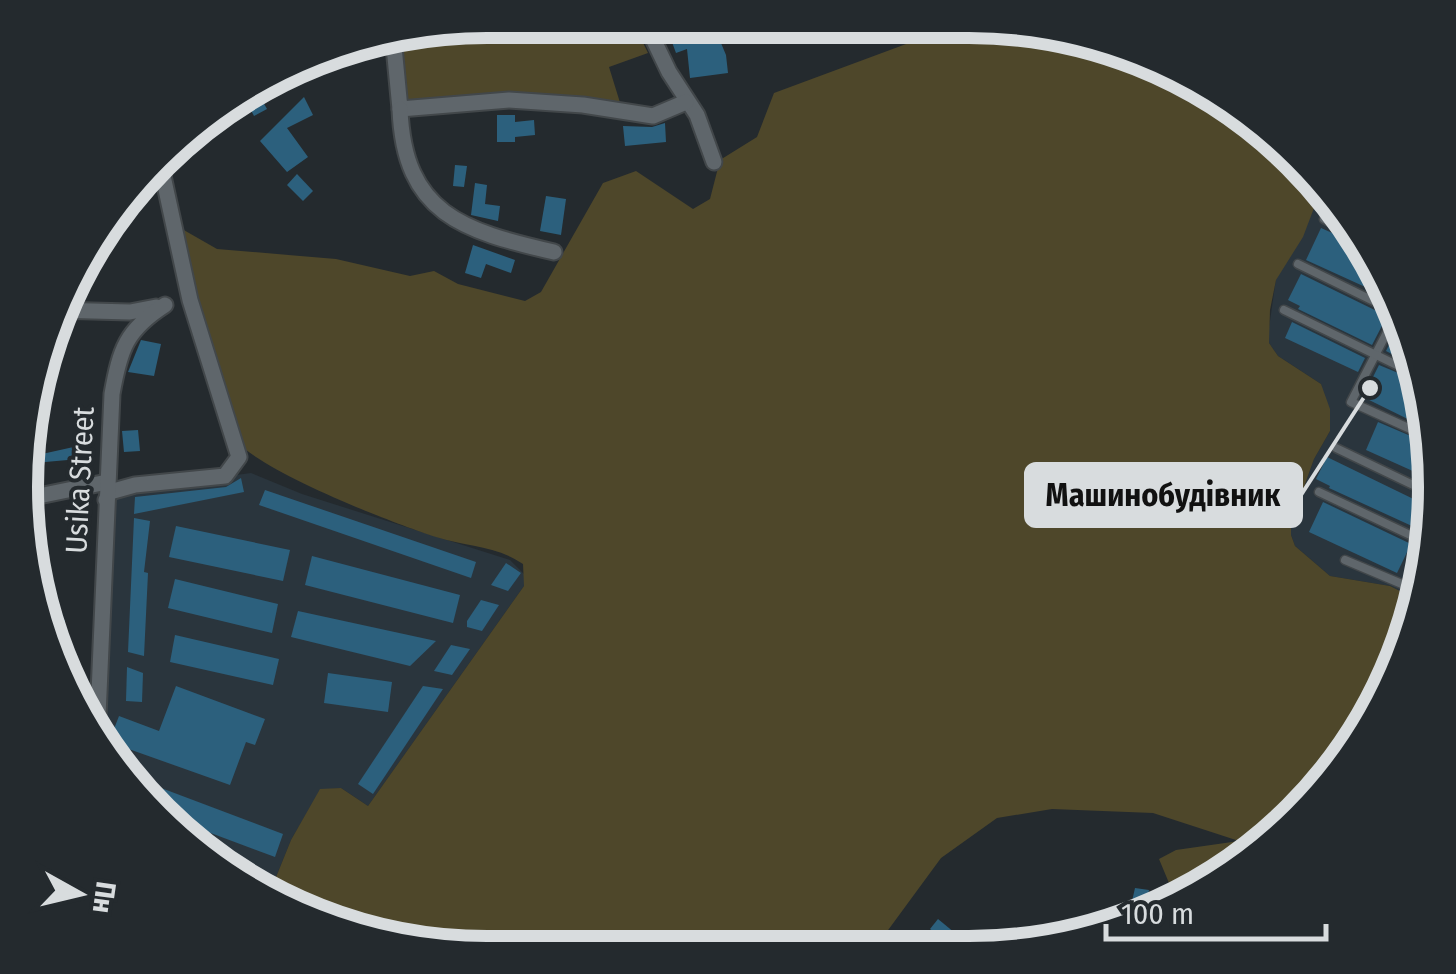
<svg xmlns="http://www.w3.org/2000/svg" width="1456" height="974" font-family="'Fira Sans Condensed',sans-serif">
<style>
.built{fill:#2a353d}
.green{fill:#4e472a}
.building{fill:#2c607d}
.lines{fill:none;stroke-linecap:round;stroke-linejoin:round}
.service-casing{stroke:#42474a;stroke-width:11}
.minor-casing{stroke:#42474a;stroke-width:19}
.service{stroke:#5f666b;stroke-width:8}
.minor{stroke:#5f666b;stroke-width:15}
.labels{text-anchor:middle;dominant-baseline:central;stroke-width:8;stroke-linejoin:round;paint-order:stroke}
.street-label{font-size:30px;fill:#d8dcde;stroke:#242a2e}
.rim{fill:none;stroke:#d8dcde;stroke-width:12}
.leader{fill:none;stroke:#d8dcde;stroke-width:4}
.callout-dot{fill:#d8dcde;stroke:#242a2e;stroke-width:4}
.callout{fill:#d8dcde;stroke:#d8dcde;stroke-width:4}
.callout-label{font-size:32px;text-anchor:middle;font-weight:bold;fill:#111}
</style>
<rect width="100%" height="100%" fill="#242a2e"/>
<!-- built -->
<g class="built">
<path d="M1313,178L1400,308L1436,486L1414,598L1390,586L1330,576L1295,546L1291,535V523L1314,459L1330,431L1321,384L1278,356L1269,343V328L1276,279Z"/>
<path d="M251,473L302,494L510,560L525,575L524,586L368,806L341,788L320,790L291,840L268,897L157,818L97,739L110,492Z"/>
</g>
<!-- green -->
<g class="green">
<path d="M487,20L633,22L648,53L609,67L622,109L404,102L397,35Z"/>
<path d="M952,27L1060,29L1176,68L1299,156L1313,178L1308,189L1314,208L1303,237L1276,280L1270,310L1269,343L1278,356L1321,384L1330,409V431L1314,459L1291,523V535L1295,546L1330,576L1390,586L1414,598L1401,665L1300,817L1183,895L1169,883L1159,859L1176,850L1239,841L1153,813L1052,809L997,818L941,858L872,952L396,945L280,906L268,897L291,840L320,789L341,788L368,806L524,586L523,564C495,545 467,547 436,537C392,523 265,473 236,441L175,225L217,249L336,259L410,276L434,271L458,284L525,301L541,292L603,183L636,171L693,209L710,199L720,160L757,137L774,93Z"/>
</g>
<!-- building -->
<g class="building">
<path d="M665,23L713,24L726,55L728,73L690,78L687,49L676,53Z"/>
<path d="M258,93L267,109L254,116L245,99Z"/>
<path d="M304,97L313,115L287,128L308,157L287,172L260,141Z"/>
<path d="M497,115H515V122L534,120L535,135L515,137V142H497Z"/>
<path d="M665,123L666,142L625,146L623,126L652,127Z"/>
<path d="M455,165L467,166L464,187L453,186Z"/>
<path d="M297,174L313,191L303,201L287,185Z"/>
<path d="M475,183L487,185L485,204L500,206L498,221L471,215Z"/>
<path d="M546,196L566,199L561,235L540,231Z"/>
<path d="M1321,228L1346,239L1353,238L1396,301L1306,260Z"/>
<path d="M473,245L515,260L511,273L486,264L481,278L465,273Z"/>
<path d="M1301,274L1387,316L1372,345L1298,309L1300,306L1288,300Z"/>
<path d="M1402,319L1411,364L1386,351Z"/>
<path d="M1292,322L1365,358L1358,372L1285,338Z"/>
<path d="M141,340L161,344L154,376L128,372Z"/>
<path d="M1379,365L1415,380L1424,427L1363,397Z"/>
<path d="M1378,422L1427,443L1435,481L1366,450Z"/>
<path d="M138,430L140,451L124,452L122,431Z"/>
<path d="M78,446L79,459L34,463L33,456Z"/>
<path d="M1327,457L1432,508L1425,532L1329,488L1330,486L1316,479Z"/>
<path d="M241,478L244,492L134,514L135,497L226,487Z"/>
<path d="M265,490L476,562L471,578L259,505Z"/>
<path d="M1323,502L1411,544L1397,573L1309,532Z"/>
<path d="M134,518L150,521L144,572L148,573L144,656L128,652Z"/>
<path d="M176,526L290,550L283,581L169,557Z"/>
<path d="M312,556L460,595L453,623L305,585Z"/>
<path d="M506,563L521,573L508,591L491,585Z"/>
<path d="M175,579L278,604L272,633L168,608Z"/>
<path d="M481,600L499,605L482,631L467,627V621Z"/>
<path d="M298,611L436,641L410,666L291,637Z"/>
<path d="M54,620H65L63,642L53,641Z"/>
<path d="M175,635L279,659L273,685L170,662Z"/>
<path d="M451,645L470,649L452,675L434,671Z"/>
<path d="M127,667L143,673L142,702L126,701Z"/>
<path d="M328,673L392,682L388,712L324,703Z"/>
<path d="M176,686L265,719L255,745L246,742L230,785L109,742L119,716L159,731Z"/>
<path d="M423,686L443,689L373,794L358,784Z"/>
<path d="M124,774L283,834L275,857L152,811Z"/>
<path d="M1135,888L1149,890L1145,913L1140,912L1137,920L1128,919Z"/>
<path d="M938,919L955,933L947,943L930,929Z"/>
</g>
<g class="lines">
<defs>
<g id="service">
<path d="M1324,219L1349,232"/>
<path d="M1298,264L1398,313"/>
<path d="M1400,307L1351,402L1426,436"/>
<path d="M1284,310L1413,373"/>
<path d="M1336,448L1434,495"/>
<path d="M1319,492L1425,542"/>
<path d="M1345,560L1409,587"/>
<path d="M1416,588L1409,587L1420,565"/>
</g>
<g id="minor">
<path d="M645,22L669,72L697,115L714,162"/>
<path d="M393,36L400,109L509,100L583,105L653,116L686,102"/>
<path d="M284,71L285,74"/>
<path d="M400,109C404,214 463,231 554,252"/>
<path d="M55,310L130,312L156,307"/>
<path d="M24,499L107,482"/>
<path d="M106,500L110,492L135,485L225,476L239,457L190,300L160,162"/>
<path d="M97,739L112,394C120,349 126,330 165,305"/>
<path d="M1088,930L1109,923L1118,924"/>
</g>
</defs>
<!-- service casing -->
<use href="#service" class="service-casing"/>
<!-- minor casing -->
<use href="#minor" class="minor-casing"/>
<!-- service -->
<use href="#service" class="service"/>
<!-- minor -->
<use href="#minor" class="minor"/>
</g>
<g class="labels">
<!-- street labels -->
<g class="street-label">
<text transform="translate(80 480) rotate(-87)">Usika Street</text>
</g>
</g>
<!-- crop -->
<path d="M0 0H1456V974H0ZM487 38H969A449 449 0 0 1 1418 487V487A449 449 0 0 1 969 936H487A449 449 0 0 1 38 487V487A449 449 0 0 1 487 38Z" fill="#242a2e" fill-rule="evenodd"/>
<path class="rim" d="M487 38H969A449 449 0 0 1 1418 487V487A449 449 0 0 1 969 936H487A449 449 0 0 1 38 487V487A449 449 0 0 1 487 38Z"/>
<!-- callouts -->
<path class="leader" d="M1370 388L1301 495"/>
<circle class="callout-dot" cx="1370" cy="388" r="10"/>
<rect class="callout" x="1026" y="464" width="275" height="62" rx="10"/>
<g class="callout-label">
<text x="1163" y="506">Машинобудівник</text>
</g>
<!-- north arrow -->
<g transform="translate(80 894) rotate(98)" stroke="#242a2e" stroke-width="8" paint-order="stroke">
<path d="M0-8L18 38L0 25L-18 38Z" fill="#d8dcde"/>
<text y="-15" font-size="28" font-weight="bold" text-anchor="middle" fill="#d8dcde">Пн</text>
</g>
<!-- scale -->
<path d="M1106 924v15h220v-15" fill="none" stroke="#d8dcde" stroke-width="5"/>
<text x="1121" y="924" font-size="30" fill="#d8dcde" stroke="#242a2e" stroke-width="8" paint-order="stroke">100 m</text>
</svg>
